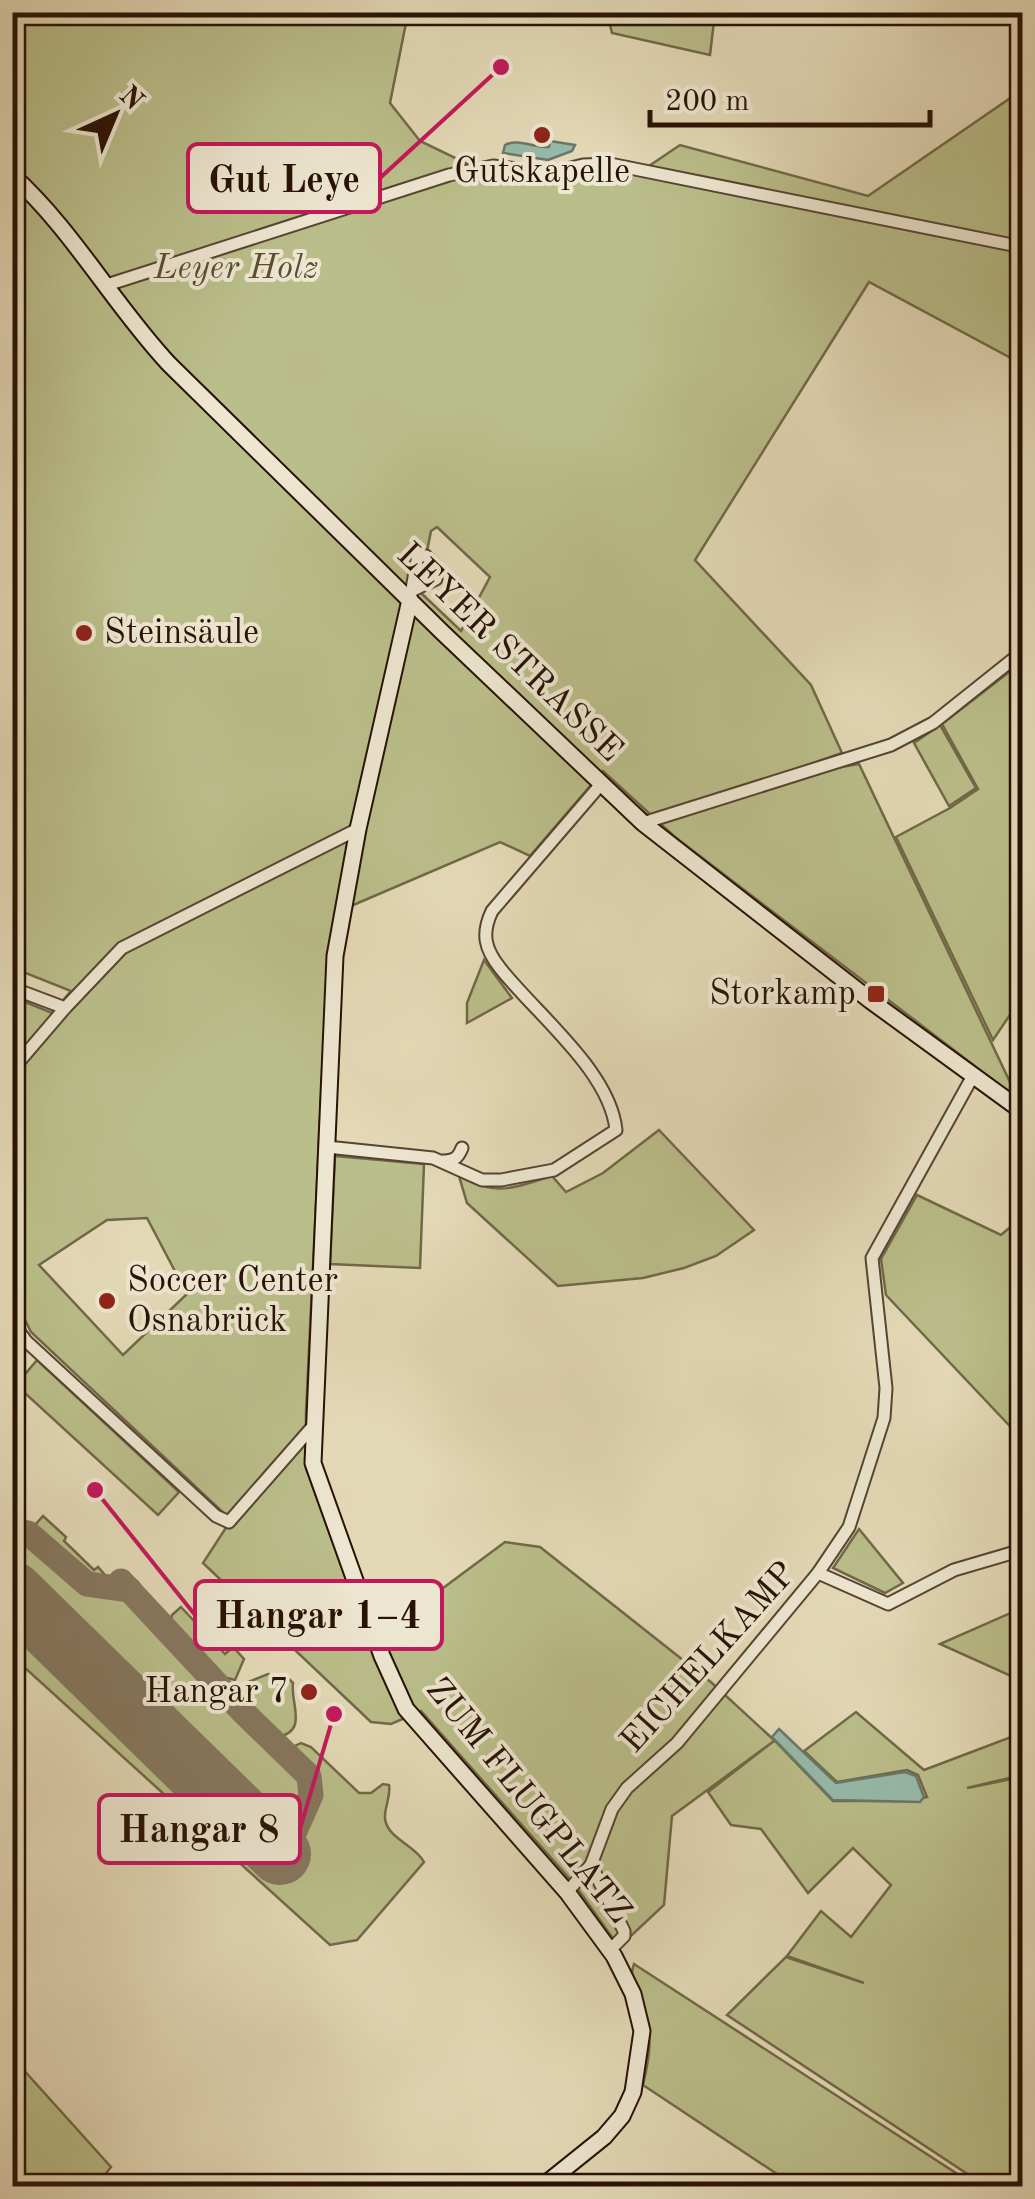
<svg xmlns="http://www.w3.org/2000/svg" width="1035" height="2199" font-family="'Old Standard TT',serif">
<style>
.green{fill:#babe8a;stroke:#716848;stroke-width:2.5;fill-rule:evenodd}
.water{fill:#96baaa;stroke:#6a7768;stroke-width:2.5}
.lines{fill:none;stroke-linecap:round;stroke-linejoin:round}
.taxiway{stroke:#86765e;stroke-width:25}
.runway{stroke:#86765e;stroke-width:62}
.street-casing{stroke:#574432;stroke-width:15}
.secondary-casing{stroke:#281205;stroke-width:19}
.street{stroke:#ede6d0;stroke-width:11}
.secondary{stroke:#ede6d0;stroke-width:15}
.poi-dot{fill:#8f2418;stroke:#ede6d0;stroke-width:4}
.labels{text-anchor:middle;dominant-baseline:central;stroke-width:8;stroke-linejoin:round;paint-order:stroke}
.poi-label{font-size:35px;fill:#281205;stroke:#ede6d0;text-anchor:start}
.park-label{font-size:35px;font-style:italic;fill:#5b4e34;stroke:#ede6d0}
.street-label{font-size:35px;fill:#281205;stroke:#ede6d0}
.leader{fill:none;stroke:#c2185b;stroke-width:4}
.callout-dot{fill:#c2185b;stroke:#ede6d0;stroke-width:4}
.callout{fill:#ede6d0;stroke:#c2185b;stroke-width:4}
.callout-label{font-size:38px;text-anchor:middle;font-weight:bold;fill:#281205}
</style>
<rect width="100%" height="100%" fill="#e4d9b7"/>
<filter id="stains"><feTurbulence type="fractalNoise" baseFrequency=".002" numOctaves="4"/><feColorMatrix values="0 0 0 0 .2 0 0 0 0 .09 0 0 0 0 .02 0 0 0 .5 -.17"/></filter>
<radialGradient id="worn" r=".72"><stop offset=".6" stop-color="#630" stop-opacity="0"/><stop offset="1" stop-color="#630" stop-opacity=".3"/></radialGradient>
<!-- green -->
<g class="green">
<path d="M13,13H408L390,103L420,141L482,171L643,170L680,145L868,196L1022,90V364L869,282L695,560L811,685L842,753L761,781L859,764L1018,1099L675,837L603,771L530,856L500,842L337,912L327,973L306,1412V1468L369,1643L505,1542L540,1547L712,1683L775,1741L833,1801H908L927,1797L918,1775L907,1770L837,1782L804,1751L856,1712L924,1770L1014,1736L1022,1725V1775L967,1788L1022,1777V2186H976L978,2181L727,2015L786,1957L864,1983L787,1956L821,1911L851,1937L891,1885L853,1848L808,1893L761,1829L731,1825L708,1792L774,1741L672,1816L664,1905L619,1947L575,1885L421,1711L391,1724L371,1722L203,1563L231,1520L31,1332L13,1296V997L52,1013L71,991L13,968ZM437,527L490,577L461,631L419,591L431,531ZM147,1218L187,1294L123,1355L39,1265L107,1220Z"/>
<path d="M607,13H715L710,55L612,33Z"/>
<path d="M1022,662V997L993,1040L896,837L950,808L978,789L942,724Z"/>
<path d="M940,725L976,788L949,806L914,743Z"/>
<path d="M484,960L512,998L467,1023V1003Z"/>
<path d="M659,1130L754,1230L716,1256L684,1268L643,1278L558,1286L467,1203L459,1176C497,1197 512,1188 552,1176L566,1192L603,1173Z"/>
<path d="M335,1156L424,1164L420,1268L330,1264Z"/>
<path d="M917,1195L1001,1235L1022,1217V1439L886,1295L881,1259Z"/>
<path d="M37,1360L179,1492L158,1515L16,1385Z"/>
<path d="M43,1516L66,1537L64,1541L94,1570L98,1567L111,1582C87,1587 42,1549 34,1526Z"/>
<path d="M859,1529L903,1583L885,1593L833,1568Z"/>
<path d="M21,1540L34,1545L85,1588L127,1595L215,1689L214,1694L241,1724L244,1722C258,1734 306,1771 306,1788C306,1802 293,1821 288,1834L281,1835L13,1573V1548Z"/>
<path d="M181,1607L225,1654L233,1647L244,1659L235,1680L216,1675L170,1624L172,1615Z"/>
<path d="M1022,1608V1681L940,1644Z"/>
<path d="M13,1611L284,1877L307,1856L299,1839L300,1833C316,1794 326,1784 293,1752L295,1746L301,1743L311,1747L359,1793H371L383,1784L389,1785C391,1798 384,1807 385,1819C388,1839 415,1845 424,1862L357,1940L330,1945L13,1657Z"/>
<path d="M268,1674L279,1679L287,1677L293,1683C290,1703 309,1732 277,1737L242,1703L241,1685Z"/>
<path d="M634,1964L962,2177L957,2186H795L643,2085C647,2067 652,2046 648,2028C644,2007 626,1984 634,1964Z"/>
<path d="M12,2057L111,2167L96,2186H13Z"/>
</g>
<!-- water -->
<g class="water">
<path d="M550,141L575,145L572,151L548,160L503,153L505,145C518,138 534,148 549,147Z"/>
<path d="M779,1729L836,1783L905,1772L916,1776L924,1797L920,1802L833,1800L772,1737Z"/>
</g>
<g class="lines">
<!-- taxiway -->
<g class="taxiway">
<path d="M19,1532L28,1533L87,1584L130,1590"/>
<path d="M121,1581L243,1712L309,1776L311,1795L292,1838L280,1854"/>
</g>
<!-- runway -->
<path class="runway" d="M12,1592L280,1854"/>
<defs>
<g id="street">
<path d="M110,284L449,175L493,166L551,173L583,165L610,164L1022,247"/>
<path d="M410,600L418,555L426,556L436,566V579L411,591"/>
<path d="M643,823L891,745L933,723L1022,652"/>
<path d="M12,988L65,1008"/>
<path d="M12,1070L65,1008L122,948L358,829"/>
<path d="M327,1147L433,1158L482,1180H501L554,1170L616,1130C610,1071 537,1015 500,968C485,949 481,934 492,911L602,783"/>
<path d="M443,1161C454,1161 458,1158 462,1148"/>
<path d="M12,1322L26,1341L216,1516L229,1522L314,1425"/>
<path d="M818,1573L888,1604L954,1570L1022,1550"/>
<path d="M591,1865L624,1931V1936L610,1950"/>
<path d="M567,1892L591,1865L612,1809L627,1788L677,1743L818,1573L849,1527L884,1418L886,1388L872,1258L974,1074"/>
</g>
<g id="secondary">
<path d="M12,175C73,230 113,304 169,364L442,632L643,823L871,1001L1022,1111"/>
<path d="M410,600L358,829L335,956L313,1463L382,1656L406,1709L567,1892L614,1956L633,1994L642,2031L633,2092L622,2116L604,2137L543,2186"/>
</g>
</defs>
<!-- street casing -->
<use href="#street" class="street-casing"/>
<!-- secondary casing -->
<use href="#secondary" class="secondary-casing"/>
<!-- street -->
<use href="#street" class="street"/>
<!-- secondary -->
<use href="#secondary" class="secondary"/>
</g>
<!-- markers -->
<g class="poi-dot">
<circle cx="542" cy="135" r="10"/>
<circle cx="84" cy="633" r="10"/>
<rect x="866" y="984" width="20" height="20" rx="5"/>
<circle cx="107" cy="1301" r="10"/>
<circle cx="309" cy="1692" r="10"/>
</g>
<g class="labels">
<!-- poi labels -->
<g class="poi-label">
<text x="542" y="172" text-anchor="middle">Gutskapelle</text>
<text x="104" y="633">Steinsäule</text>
<text x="856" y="994" text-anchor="end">Storkamp</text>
<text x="127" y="1281">Soccer Center<tspan x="127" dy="40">Osnabrück</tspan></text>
<text x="289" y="1692" text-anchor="end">Hangar 7</text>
</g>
<!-- park labels -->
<g class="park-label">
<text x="236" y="268">Leyer Holz</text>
</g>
<!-- street labels -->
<g class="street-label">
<text transform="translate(509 653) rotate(44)">LEYER STRASSE</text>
<text transform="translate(709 1658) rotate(-48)">EICHELKAMP</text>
<text transform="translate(528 1801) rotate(51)">ZUM FLUGPLATZ</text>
</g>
</g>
<!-- callouts -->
<path class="leader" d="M501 67L380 178M95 1490L195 1615M334 1714L300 1829"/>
<g class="callout-dot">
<circle cx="501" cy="67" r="10"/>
<circle cx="95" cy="1490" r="10"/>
<circle cx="334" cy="1714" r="10"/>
</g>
<g class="callout">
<rect x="188" y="144" width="192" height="68" rx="10"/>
<rect x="195" y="1581" width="247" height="68" rx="10"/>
<rect x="99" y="1795" width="201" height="68" rx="10"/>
</g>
<g class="callout-label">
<text x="284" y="192">Gut Leye</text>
<text x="318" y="1628">Hangar 1–4</text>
<text x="199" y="1842">Hangar 8</text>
</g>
<!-- margin -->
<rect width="1035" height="2199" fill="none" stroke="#e4d9b7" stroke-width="50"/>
<rect x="15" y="15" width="1005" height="2169" fill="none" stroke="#281205" stroke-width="5"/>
<rect x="25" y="25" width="985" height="2149" fill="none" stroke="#281205" stroke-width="2.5"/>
<!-- north arrow -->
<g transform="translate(115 115) rotate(44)" stroke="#ede6d0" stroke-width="8" paint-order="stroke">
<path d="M0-8L18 38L0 25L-18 38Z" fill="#281205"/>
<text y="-15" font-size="28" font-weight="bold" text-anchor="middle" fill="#281205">N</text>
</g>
<!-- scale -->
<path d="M650 110v15h280v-15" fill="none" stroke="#281205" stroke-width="5"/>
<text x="665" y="110" font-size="30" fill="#281205" stroke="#ede6d0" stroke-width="8" paint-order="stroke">200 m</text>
<rect width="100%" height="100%" filter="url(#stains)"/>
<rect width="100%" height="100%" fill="url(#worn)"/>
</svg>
